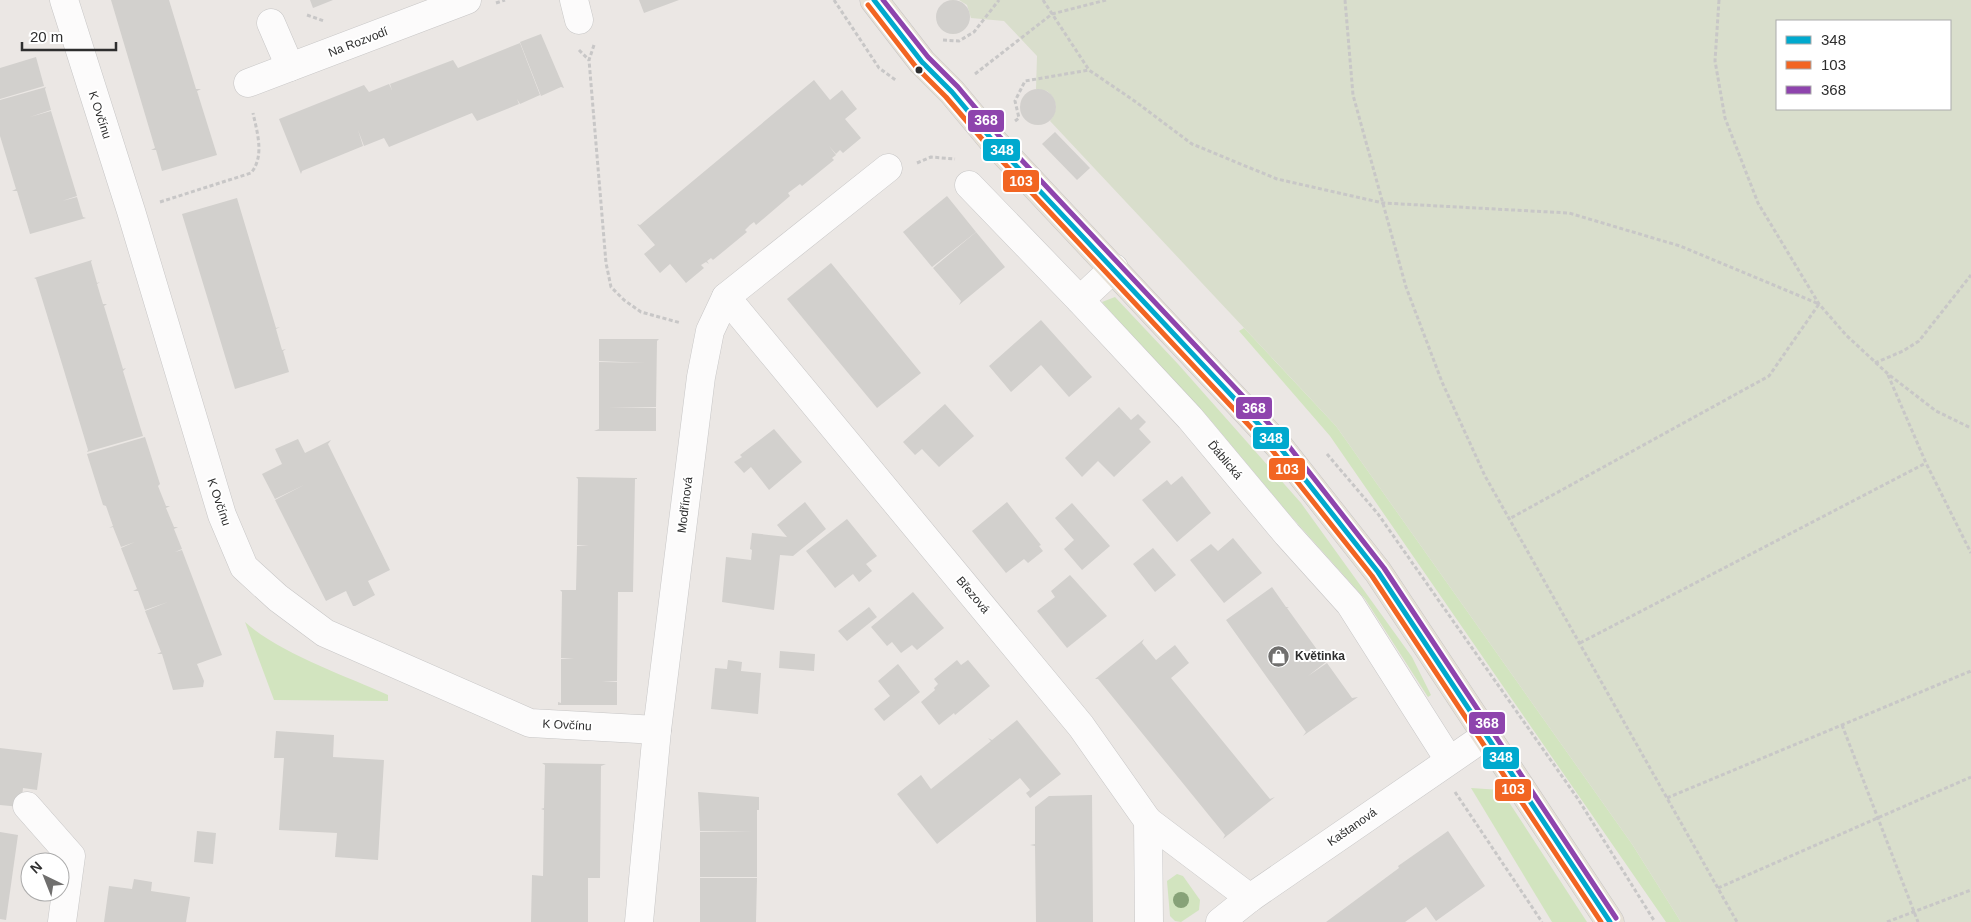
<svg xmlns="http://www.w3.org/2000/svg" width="1971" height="922" font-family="Arial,sans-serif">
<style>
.green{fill:#d2e4bf}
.cemetery{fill:#d9decc;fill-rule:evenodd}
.building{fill:#d2d0cd}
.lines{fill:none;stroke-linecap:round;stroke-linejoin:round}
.minor-casing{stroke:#c7c6c6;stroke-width:29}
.major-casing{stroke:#c6c4c4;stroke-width:29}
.path{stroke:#c8c7c7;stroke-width:3;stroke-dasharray:4 2.5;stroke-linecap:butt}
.minor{stroke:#fcfbfb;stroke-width:28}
.major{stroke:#e7e1d6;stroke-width:28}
.bus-1-casing{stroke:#fff;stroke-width:9}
.bus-2-casing{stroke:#fff;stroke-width:9}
.bus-3-casing{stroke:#fff;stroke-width:9}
.bus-1{stroke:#00a9ce;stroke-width:5}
.bus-2{stroke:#f26522;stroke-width:5}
.bus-3{stroke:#8e44ad;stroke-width:5}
.tree{fill:#87a278}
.bus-dot{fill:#2e2e2e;stroke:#fff;stroke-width:2}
.labels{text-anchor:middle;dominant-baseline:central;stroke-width:4;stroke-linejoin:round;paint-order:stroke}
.street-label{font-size:12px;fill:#2e2e2e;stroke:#fff}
.poi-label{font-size:12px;font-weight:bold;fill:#2e2e2e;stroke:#fff;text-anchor:start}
.line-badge{stroke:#fff;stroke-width:2}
.badge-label{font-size:14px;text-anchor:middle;font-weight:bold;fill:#fff}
</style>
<rect width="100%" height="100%" fill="#ebe7e4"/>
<!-- green -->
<g class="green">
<path d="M1115,297L1178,364L1301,503L1412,657L1431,695L1428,697L1365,599L1289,514L1208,417L1166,375L1102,302Z"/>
<path d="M1244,328L1336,426L1632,844L1681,922H1666L1330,436L1239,331Z"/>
<path d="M245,622C279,653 344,675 388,695V701L274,700Z"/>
<path d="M1471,788L1501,790L1587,922H1552Z"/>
<path d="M1177,874L1183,876L1200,900L1199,910L1181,922L1175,921L1170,916L1167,881Z"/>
</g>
<!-- cemetery -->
<path class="cemetery" d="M959,0H1971V922H1681L1632,844L1336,426L1050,121C1058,111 1058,100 1047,91L1036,89L1037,56L1004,21L971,18L967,5ZM1777,21H1950V109H1777Z"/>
<!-- building -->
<g class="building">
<circle cx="953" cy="17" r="17"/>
<path d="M111,0H169L196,89H201L197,91L217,155L162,171L156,150H151L155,148Z"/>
<path d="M310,0H333L313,8Z"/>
<path d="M639,0H679L644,13Z"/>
<path d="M541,34L564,88L561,87L541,96L520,42Z"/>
<path d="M520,43L540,95L520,104L517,99L519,104L477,121L472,113L389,147L384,138L364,146L358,130L363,146L302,171L301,174L279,119L364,85L369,92L389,84L392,90L390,84L453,60L458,68Z"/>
<path d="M36,57L44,86L0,99V68Z"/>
<path d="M814,80L830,100L842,90L857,109L845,119L861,138L843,153L840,150L836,154L829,146L836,155L832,158L834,160L802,186L800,184L788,193L790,196L756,225L754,222L750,225L745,230L747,232L713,260L711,258L707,261L709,264L706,262L701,265L704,268L686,283L670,264L660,273L644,254L655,245L637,224L640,225Z"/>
<path d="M46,87L45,89L51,110L30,117L51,111L77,196L62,201L77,197L83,217L86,218L30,234L17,191H12L16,189L0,136V100Z"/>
<circle cx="1038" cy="107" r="18"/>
<path d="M1055,132L1090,168L1077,180L1042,144Z"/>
<path d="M947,196L976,232L932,267L903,232Z"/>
<path d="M237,198L276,328L280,327L276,329L282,350L286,349L283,351L289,372L235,389L182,214Z"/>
<path d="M976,232L1005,267L959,305L961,301L933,268Z"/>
<path d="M92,260L91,262L97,283L100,282L97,284L103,304H107L104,306L123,369L126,368L123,371L143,436L87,452L88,450L62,364L36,279L34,278Z"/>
<path d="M831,263L921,373L877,408L787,299Z"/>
<path d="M1041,320L1092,377L1069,397L1041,365L1011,392L989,366Z"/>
<path d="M599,339H659L657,341L656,407H609L656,408V431H594L599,429V362L645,363L599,361Z"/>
<path d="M945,404L974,436L939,467L922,449L915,455L903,442Z"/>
<path d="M1119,407L1131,420L1138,414L1146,422L1139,429L1151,442L1114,477L1098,461L1082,477L1065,458Z"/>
<path d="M774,429L802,462L769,490L751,467L744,473L734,462L742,457L740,455Z"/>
<path d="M145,437L160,484L158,486L166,506H170L166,508L174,527H178L174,529L182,549L175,552L182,550L222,655L197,664L204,681L203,687L173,690L162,654H157L161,652L145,611L168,602L145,610L138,591H133L137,589L121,548L135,542L121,547L113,527L109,528L113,526L106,506L103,505L87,454Z"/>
<path d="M298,439L305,453L331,440L328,444L390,570L368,581L375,595L355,606H353L346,591L326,601L275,500L304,485L275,499L262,474L282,464L275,449Z"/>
<path d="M1182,476L1211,513L1177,542L1142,500L1167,480L1171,485Z"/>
<path d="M576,477L637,478V479H635L633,592H618L617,681H602L617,682V705H558V702L561,703V659L574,658H561L562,592L560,590H576L577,546H589L577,545L578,479Z"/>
<path d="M805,502L826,529L793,556L780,555L774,610L722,602L726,557L751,560L752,550L750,549L752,533L787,537L777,525Z"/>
<path d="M1007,502L1041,545L1039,546L1043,551L1028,563L1024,559L1006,573L972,531Z"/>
<path d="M1072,503L1110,546L1082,570L1064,549L1074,540L1055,518Z"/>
<path d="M847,519L877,556L866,564L872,571L859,582L853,574L835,588L806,551Z"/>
<path d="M1233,538L1262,573L1224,603L1190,560L1211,544L1218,551Z"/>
<path d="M1153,548L1176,575L1155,592L1133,564Z"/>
<path d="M1070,575L1107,616L1067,648L1037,611L1055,597L1051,591Z"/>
<path d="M1272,587L1286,607H1289L1287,608L1326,662L1308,676L1327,663L1352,698L1358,697L1303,736L1306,732L1226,620Z"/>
<path d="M913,592L944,628L917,650L912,645L901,653L892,642L887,646L871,627Z"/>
<path d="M869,607L877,617L847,641L838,631Z"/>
<path d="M1144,639L1142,643L1156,660L1175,645L1189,663L1171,678L1270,799L1275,797L1223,839L1225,835L1098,679H1095Z"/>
<path d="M780,651L815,654L814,671L779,668Z"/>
<path d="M728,660L742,662L741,671L761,673L758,714L711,709L715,668L727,669Z"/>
<path d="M957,660L961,665L968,660L990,686L955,715L954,713L939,725L921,702L935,690L934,688L938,684L934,679Z"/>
<path d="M898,664L920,692L884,721L874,709L890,696L878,681Z"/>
<path d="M1017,720L1061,774L1030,798L1026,793L1030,790L1020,778L937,844L897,794L921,775L931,789L991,741L988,738L992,740Z"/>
<path d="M276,731L334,735L333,757L384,760L378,860L335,857L337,833L279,830L284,758H274Z"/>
<path d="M0,748L42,753L37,790L23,788L21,807L0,805Z"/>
<path d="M542,763L606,764L601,766L600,878H588V922H531L532,875L543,876L544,810L541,809L544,808L545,765Z"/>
<path d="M698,792L759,797V810H757V877H700V832H752L700,831Z"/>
<path d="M1092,795L1093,922H1036L1035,846L1030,845L1035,844V807L1049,796Z"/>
<path d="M197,831L216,833L213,864L194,862Z"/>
<path d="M1448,831L1485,886L1436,921L1426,907L1405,922H1326L1399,868L1398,866Z"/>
<path d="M0,832L18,835L6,920L0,919Z"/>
<path d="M700,878H757L756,922H700Z"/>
<path d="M134,879L152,882L151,891L190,897L186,922H104L109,886L132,889Z"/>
</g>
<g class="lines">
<defs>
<g id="minor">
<path d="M64,0L131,211L222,515L244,567L278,598L325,633L530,723L657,730"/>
<path d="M574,0L579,20"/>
<path d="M271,23L290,67"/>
<path d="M248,83L467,0"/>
<path d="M969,185L1080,300L1190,418L1287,534L1350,604L1449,760"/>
<path d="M726,297L1081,726L1148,821L1149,922"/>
<path d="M1080,300L1114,268"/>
<path d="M27,806L71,856L62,922"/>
<path d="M1148,821L1250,898"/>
<path d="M639,922L657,730L701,377L710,331L726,297L888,168"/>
<path d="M1220,922L1250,898L1487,735"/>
</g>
<path id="major" d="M874,0L922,62L952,92L993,141L1278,445L1378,572L1610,922"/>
</defs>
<!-- minor casing -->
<use href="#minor" class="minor-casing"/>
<!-- major casing -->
<use href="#major" class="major-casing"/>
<!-- path -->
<g class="path">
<path d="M834,0L879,68L897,81"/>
<path d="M1043,0L1089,70L1136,102L1192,144L1277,179L1383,203L1569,213L1680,246L1819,304L1769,376L1509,519"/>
<path d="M1345,0L1353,95L1406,287L1442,382L1485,476L1737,922"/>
<path d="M1719,0L1715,61L1725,118L1758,203L1819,304L1846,335L1888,374L1936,411L1971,428"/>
<path d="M496,3L505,0"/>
<path d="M307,15L324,21"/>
<path d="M943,40L959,41L974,32L999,0"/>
<path d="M594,45L589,60L606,263L611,287L624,300L641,312L681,323"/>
<path d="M579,50L589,60"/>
<path d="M975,74L1052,14L1106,0"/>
<path d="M1015,121L1019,118L1015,101L1025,81L1089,70"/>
<path d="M917,163L931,157L955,159"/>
<path d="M160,202L251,173C265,156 257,132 253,113"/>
<path d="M1875,363L1903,351L1919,341L1971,275"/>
<path d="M1888,375L1926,463L1971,553"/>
<path d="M1327,454L1378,514L1578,799L1655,922"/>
<path d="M1580,643L1926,463"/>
<path d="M1842,725L1918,922"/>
<path d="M1455,792L1542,922"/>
<path d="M1667,798L1971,671"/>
<path d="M1718,888L1971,777"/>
<path d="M1887,922L1971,890"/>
</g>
<!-- minor -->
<use href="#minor" class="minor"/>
<!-- major -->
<use href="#major" class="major"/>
<defs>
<path id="bus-1" d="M874,0L922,62L952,92L993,141L1278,445L1378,572L1610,922"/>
<path id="bus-2" d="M868,5L916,67L946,97L988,146L1272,450L1372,576L1601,922"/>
<path id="bus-3" d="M883,0L928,57L958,87L999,136L1284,440L1384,568L1616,918"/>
</defs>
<!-- bus-1 casing -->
<use href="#bus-1" class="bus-1-casing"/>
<!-- bus-2 casing -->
<use href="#bus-2" class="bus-2-casing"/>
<!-- bus-3 casing -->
<use href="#bus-3" class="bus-3-casing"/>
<!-- bus-1 -->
<use href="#bus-1" class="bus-1"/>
<!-- bus-2 -->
<use href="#bus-2" class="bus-2"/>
<!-- bus-3 -->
<use href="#bus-3" class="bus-3"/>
</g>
<!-- trees -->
<circle class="tree" cx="1181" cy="900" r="8"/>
<!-- icons -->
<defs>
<symbol id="shop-disc" viewBox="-11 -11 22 22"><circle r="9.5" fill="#706f6e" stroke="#fff"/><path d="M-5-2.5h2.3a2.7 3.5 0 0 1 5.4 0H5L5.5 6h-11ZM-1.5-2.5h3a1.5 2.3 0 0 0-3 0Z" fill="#fff"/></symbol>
</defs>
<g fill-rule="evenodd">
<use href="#shop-disc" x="1266" y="644" width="25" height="25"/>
</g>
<!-- markers -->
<circle class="bus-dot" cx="919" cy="70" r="4.5"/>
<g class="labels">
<!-- street labels -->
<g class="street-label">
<text transform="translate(358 42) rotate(-21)">Na Rozvodí</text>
<text transform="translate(100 115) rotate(72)">K Ovčínu</text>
<text transform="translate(1225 460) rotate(50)">Ďáblická</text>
<text transform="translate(219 502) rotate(71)">K Ovčínu</text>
<text transform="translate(685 505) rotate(-83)">Modřínová</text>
<text transform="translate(973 595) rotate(50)">Březová</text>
<text transform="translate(567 725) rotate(3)">K Ovčínu</text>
<text transform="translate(1352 827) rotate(-35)">Kaštanová</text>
</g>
<!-- poi labels -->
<g class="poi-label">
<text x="1295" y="656">Květinka</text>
</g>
</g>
<g class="line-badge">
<rect x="967" y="109" width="38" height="24" rx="5" fill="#8e44ad"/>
<rect x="982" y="138" width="39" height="24" rx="5" fill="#00a9ce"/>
<rect x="1002" y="169" width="38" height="24" rx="5" fill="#f26522"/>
<rect x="1235" y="396" width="38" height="24" rx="5" fill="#8e44ad"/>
<rect x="1252" y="426" width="38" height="24" rx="5" fill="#00a9ce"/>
<rect x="1268" y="457" width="38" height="24" rx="5" fill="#f26522"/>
<rect x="1468" y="711" width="38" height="24" rx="5" fill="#8e44ad"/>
<rect x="1482" y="746" width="38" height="24" rx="5" fill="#00a9ce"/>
<rect x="1494" y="778" width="38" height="24" rx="5" fill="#f26522"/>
</g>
<g class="badge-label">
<text x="986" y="125">368</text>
<text x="1002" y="155">348</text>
<text x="1021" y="186">103</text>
<text x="1254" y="413">368</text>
<text x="1271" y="443">348</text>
<text x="1287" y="474">103</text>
<text x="1487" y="728">368</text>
<text x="1501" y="762">348</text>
<text x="1513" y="794">103</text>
</g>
<!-- legend -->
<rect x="1776" y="20" width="175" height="90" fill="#ffffff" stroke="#ababab"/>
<rect x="1786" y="36" width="25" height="8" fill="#00a9ce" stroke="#ababab"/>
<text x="1821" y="45" font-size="15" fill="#2e2e2e">348</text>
<rect x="1786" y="61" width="25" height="8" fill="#f26522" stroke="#ababab"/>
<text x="1821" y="70" font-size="15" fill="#2e2e2e">103</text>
<rect x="1786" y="86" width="25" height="8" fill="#8e44ad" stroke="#ababab"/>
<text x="1821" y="95" font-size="15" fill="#2e2e2e">368</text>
<!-- north arrow -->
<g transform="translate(45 877) rotate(317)"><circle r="24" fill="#ffffff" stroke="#ababab"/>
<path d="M0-4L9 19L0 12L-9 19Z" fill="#706f6e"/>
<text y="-8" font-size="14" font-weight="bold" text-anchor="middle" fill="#2e2e2e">N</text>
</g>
<!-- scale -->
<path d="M22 42v8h94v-8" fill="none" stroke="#2e2e2e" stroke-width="2.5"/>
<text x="30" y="42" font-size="15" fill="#2e2e2e" stroke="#ffffff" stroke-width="4" paint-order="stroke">20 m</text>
</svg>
